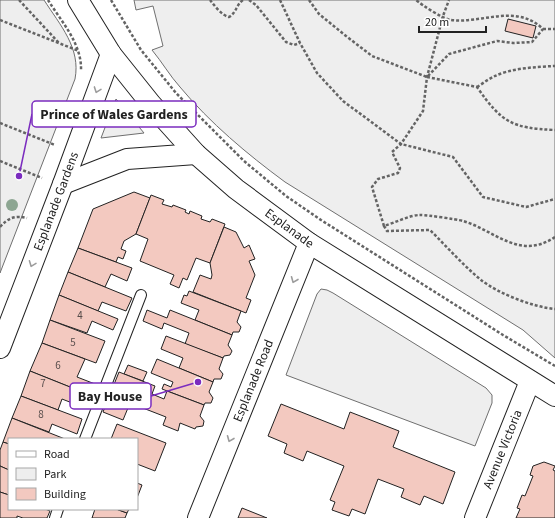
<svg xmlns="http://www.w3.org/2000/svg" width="555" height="518" font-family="'Source Sans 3',sans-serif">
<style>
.green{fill:#eee;stroke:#6f6f6f}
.building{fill:#f3c9c0;stroke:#222}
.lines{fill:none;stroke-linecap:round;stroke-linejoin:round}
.service-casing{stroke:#222;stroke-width:12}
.minor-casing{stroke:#222;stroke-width:22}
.path{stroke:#646464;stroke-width:2.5;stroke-dasharray:3 2;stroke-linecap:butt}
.service{stroke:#fff;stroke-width:10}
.minor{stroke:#fff;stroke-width:20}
.tree{fill:#8da692}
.oneway{stroke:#9c9c9c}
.labels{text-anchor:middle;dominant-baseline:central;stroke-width:3;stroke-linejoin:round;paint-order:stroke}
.number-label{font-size:11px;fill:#564c4a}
.street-label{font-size:13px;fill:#222;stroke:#fff}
.leader{fill:none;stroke:#7b2cbf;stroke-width:1.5}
.callout-dot{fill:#7b2cbf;stroke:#fff;stroke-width:1.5}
.callout{fill:#fff;stroke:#7b2cbf;stroke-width:1.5}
.callout-label{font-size:14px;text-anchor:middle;font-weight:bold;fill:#222}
</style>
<rect width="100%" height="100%" fill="#fff"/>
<!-- green -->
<g class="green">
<path d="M0,0H44C60,25 81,48 75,79L0,273Z"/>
<path d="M134,0H555V358L523,330L285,182C247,154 210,123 180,87C170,76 162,62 152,50L163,46L153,6L136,10Z"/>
<path d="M116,99L144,133L101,138Z"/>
<path d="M321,289L327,290L333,293L486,388L492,395V403L475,446L286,375L317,294Z"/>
</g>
<!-- building -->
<g class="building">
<path d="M508,19L536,26L533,38L505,31Z"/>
<path d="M134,192L150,198L136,234L124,241L121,249L126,251L123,259L118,257L116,262L78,248L93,209Z"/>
<path d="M151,195L164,200L162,204L172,207L173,205L186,210L185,212L189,214L190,211L202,216L201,219L210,222L212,219L225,224L210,263L196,258L187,280L183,278L179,288L170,284L174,275L140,261L148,239L136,234Z"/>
<path d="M224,227L236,232L244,248L249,245L255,259L249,261L255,275L246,298L251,300L246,313L193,292L200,275L211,279L212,275L210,263Z"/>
<path d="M78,248L132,268L127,281L111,274L105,287L68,272Z"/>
<path d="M68,272L132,298L126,311L102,302L98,311L59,295Z"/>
<path d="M189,291L241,311L237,322L241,327L239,332H233L232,335L195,320L199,310L181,303L184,295L187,296Z"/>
<path d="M59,295L118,319L113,330L92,321L87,333L50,320Z"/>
<path d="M147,310L167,318L170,310L232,335L228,345L232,351L230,355L224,356L223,358L185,344L189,333L164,323L162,329L143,321Z"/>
<path d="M50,320L105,341L96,363L42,343Z"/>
<path d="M166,336L223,358L219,369L223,374L221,379H214L213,382L179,368L183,358L161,349Z"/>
<path d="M42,343L85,359L77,377L95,384L90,395L30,371Z"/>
<path d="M157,359L213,382L209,392L213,398L211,403H205L204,405L162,389L164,384L171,387L173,382L151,373Z"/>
<path d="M128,365L147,372L143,381L124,374Z"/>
<path d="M30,371L90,395L85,408L62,399L58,410L21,396Z"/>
<path d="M119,372L155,386L152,394L164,399L167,391L204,405L200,416L204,421L203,426L196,427L195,429L180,423L178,431L163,425L166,417L130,403L123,420L103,412Z"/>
<path d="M21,396L82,419L77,434L52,424L49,432L12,418Z"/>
<path d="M281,404L344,429L350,412L399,431L393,447L455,472L443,504L424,496L420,505L401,497L404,489L378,479L365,514L352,509L349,516L332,510L335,502L330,500L344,466L307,451L303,461L284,453L287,444L268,436Z"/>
<path d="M12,418L65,439H9V444L3,442Z"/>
<path d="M117,424L166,443L155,471L137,464V439H111Z"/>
<path d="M3,442L9,444V470L0,466V450Z"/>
<path d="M544,462L555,466L553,470L555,471V518H516L520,509L517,508L522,495L525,496L533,476L530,475L533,466Z"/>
<path d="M0,466L9,470V495L0,492Z"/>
<path d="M137,483L142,485L137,498Z"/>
<path d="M0,492L9,495V509H45L50,511L47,518H23L17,516V518H0Z"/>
<path d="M242,508L267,518H238Z"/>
<path d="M94,509H116L127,513L125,518H92L95,509Z"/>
<path d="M116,509H129L127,513Z"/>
</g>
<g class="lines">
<defs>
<g id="service">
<path d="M85,439L141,295"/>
<path d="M55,518L58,509"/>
</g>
<g id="minor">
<path id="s1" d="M78,0L111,54L151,104L196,154L236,189L309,243L555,396"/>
<path d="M63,184L127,159L196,154"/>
<path id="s2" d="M0,348L63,184L111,54"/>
<path id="s3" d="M198,518L309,243"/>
<path id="s4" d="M475,518L530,381"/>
</g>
</defs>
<!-- service casing -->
<use href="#service" class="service-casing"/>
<!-- minor casing -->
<use href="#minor" class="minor-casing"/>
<!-- path -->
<g class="path">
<path d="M19,0L59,43"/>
<path d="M48,0C61,21 82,44 81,70"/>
<path d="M111,0L141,50L176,93L244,161L286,196L321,220L503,335L555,366"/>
<path d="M210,0C215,6 221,15 229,17C237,12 236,5 243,0"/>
<path d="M249,0L256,5L286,42L294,45L300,43"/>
<path d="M280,0L300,43L317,73L343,101L401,144L453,157L483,197L526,207L555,199"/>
<path d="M309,0L319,14L346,36L372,56L427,77L449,54L497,41L513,43L532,42L543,29C516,3 482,24 451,20C443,19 422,5 416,0"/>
<path d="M0,20L79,51"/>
<path d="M543,29H555"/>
<path d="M427,77L477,87C502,123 512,128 555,130"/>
<path d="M477,87C482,84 487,80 493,77C510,68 536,67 555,66"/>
<path d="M0,123L55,145"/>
<path d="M0,161L42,178"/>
<path d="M384,226L372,187L378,179L398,173L400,168L392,152L401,144L423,111L427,77L443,16L449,0"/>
<path d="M0,227C8,218 15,215 27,218"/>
<path d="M555,237C520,261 494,230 463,221C455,219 428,215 420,215C410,215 394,223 384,226L387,231L430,230C447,247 463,265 481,280C499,294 533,307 555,309"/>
</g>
<!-- service -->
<use href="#service" class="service"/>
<!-- minor -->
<use href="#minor" class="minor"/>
</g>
<!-- trees -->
<circle class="tree" cx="12" cy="205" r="6"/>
<!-- one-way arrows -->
<defs><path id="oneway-chevron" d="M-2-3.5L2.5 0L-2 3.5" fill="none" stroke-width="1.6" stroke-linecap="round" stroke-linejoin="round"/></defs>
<g class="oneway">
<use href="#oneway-chevron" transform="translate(97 90) rotate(110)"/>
<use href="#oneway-chevron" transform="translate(32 264) rotate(111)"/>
<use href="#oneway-chevron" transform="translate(294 280) rotate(112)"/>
<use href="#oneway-chevron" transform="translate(230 439) rotate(112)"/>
</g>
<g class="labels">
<!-- number labels -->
<g class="number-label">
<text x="80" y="315">4</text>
<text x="73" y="342">5</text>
<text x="58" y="365">6</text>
<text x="43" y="383">7</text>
<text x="41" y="414">8</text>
</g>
<!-- street labels -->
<g class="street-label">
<text stroke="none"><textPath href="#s2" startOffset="157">Esplanade Gardens</textPath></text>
<text stroke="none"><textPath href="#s1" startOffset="314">Esplanade</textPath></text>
<text stroke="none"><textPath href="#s3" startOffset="148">Esplanade Road</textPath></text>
<text stroke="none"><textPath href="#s4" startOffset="74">Avenue Victoria</textPath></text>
</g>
</g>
<!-- callouts -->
<path class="leader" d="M19 176L32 114M198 382L151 396"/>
<g class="callout-dot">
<circle cx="19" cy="176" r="4"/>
<circle cx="198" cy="382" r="4"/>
</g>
<g class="callout">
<rect x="32" y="101" width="164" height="26" rx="4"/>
<rect x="70" y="383" width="81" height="26" rx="4"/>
</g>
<g class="callout-label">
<text x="114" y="119">Prince of Wales Gardens</text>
<text x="110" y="401">Bay House</text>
</g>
<!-- legend -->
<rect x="8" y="438" width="130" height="72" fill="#ffffff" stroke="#a7a7a7"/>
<rect x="16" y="451" width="20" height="6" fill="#ffffff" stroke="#a7a7a7"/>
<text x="44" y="458" font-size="12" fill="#222222">Road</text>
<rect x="16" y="468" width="20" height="12" fill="#eeeeee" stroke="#a7a7a7"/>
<text x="44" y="478" font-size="12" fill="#222222">Park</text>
<rect x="16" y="488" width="20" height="12" fill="#f3c9c0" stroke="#a7a7a7"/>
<text x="44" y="498" font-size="12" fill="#222222">Building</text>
<!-- scale -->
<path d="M419 26v6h67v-6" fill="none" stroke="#222222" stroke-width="2"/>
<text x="425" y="26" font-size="12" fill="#222222" stroke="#ffffff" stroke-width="3" paint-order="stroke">20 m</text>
</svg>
